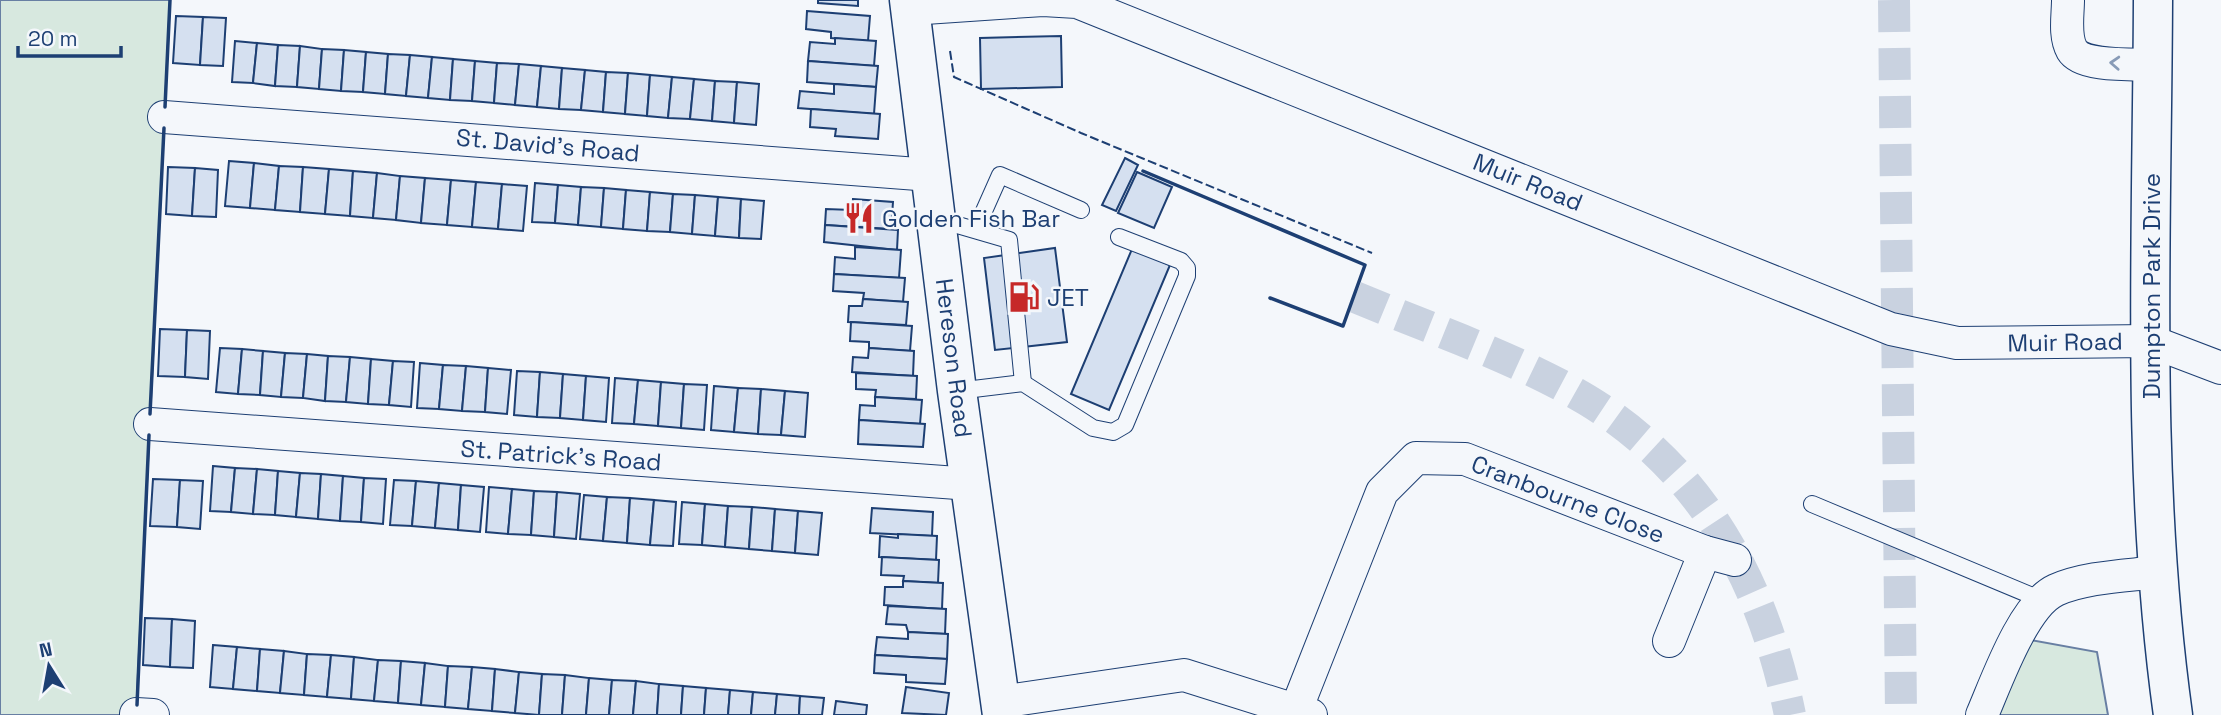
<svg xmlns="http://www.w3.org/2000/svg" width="2221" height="715" font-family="'Space Grotesk',sans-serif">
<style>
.green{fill:#d7e8df;stroke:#687fa3;stroke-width:2}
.building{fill:#d5e0f0;stroke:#1d3f73;stroke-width:2}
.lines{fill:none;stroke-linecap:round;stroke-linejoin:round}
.street-tunnel{stroke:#c9d2e0;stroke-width:32;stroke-dasharray:32 16;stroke-linecap:butt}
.lane-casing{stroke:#1d3f73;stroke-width:18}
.street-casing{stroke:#1d3f73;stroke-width:34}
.secondary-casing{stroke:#1d3f73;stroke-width:41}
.primary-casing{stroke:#1d3f73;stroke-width:41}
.lane{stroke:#f4f7fb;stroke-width:16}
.street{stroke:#f4f7fb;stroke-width:32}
.secondary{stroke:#f4f7fb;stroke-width:38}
.primary{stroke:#f4f7fb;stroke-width:38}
.fence{stroke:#1d3f73;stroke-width:2;stroke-dasharray:9 3.5;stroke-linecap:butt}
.wall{stroke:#1d3f73;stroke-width:3.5}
.oneway{stroke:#889bb7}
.labels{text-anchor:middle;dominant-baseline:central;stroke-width:5;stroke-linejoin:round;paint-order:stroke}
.street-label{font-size:24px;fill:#1d3f73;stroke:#f4f7fb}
.poi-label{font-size:24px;fill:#1d3f73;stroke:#f4f7fb;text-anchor:start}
</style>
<rect width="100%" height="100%" fill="#f4f7fb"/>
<!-- green -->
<g class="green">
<path d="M0,0H170L136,715H0Z"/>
<path d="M2030,640L2097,652L2108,715H1993Z"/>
</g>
<!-- building -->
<g class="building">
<path d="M818,0H858V6L818,3Z"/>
<path d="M807,11L870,16L868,41L831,38V32L806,29Z"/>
<path d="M176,16L203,17L200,65L173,63Z"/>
<path d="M203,17L226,18L223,66L200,65Z"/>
<path d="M1061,36L1062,87L981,89L980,38Z"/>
<path d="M835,38L876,41L874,66L808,61L810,42L835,44Z"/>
<path d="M235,41L257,43L253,83L232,82Z"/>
<path d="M257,43L278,45L275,86L253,83Z"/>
<path d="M278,45L300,46L297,87L275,86Z"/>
<path d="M300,46L322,49L319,89L297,87Z"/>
<path d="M322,49L344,50L341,91L319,89Z"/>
<path d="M344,50L366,52L363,92L341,91Z"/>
<path d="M366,52L388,54L385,94L363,92Z"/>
<path d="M388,54L410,55L406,96L385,94Z"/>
<path d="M410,55L432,57L428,98L406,96Z"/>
<path d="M432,57L453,59L450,100L428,98Z"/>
<path d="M453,59L475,61L472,101L450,100Z"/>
<path d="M475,61L497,63L494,103L472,101Z"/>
<path d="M808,61L878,66L876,87L807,82Z"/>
<path d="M497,63L519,64L515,105L494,103Z"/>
<path d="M519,64L541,66L537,107L515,105Z"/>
<path d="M541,66L562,68L559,109L537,107Z"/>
<path d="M562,68L585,70L581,110L559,109Z"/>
<path d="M585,70L606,72L603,112L581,110Z"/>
<path d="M606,72L628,73L625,114L603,112Z"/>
<path d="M628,73L650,75L647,116L625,114Z"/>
<path d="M650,75L672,77L668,118L647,116Z"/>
<path d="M672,77L694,79L690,119L668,118Z"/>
<path d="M694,79L715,81L712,121L690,119Z"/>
<path d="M715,81L737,82L734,123L712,121Z"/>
<path d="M737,82L759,84L756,125L734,123Z"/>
<path d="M834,84L876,87L874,114L798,108L800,91L834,94Z"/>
<path d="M811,109L880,114L878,139L835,136L836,129L810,127Z"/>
<path d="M1125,158L1138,165L1116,211L1102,205Z"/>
<path d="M229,161L254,163L250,208L225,206Z"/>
<path d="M254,163L279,166L275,210L250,208Z"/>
<path d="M279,166L303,167L300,212L275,210Z"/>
<path d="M168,167L195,168L192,216L166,214Z"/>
<path d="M303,167L329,169L325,214L300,212Z"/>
<path d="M195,168L218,170L216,217L192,216Z"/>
<path d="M329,169L353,171L350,216L325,214Z"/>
<path d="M353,171L377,173L373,218L350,216Z"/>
<path d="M1137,172L1172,187L1154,228L1118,213Z"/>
<path d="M377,173L400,176L396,220L373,218Z"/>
<path d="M400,176L425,178L421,223L396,220Z"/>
<path d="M425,178L451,180L447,225L421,223Z"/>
<path d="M451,180L476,182L472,227L447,225Z"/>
<path d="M476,182L502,184L498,229L472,227Z"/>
<path d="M535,183L558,185L555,223L532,222Z"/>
<path d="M502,184L527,186L523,231L498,229Z"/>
<path d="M558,185L581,187L578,225L555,223Z"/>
<path d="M581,187L604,188L601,227L578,225Z"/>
<path d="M604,188L626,190L623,229L601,227Z"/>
<path d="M626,190L650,192L647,231L623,229Z"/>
<path d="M650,192L673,194L670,232L647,231Z"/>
<path d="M673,194L695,195L692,234L670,232Z"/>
<path d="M695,195L718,197L715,236L692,234Z"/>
<path d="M718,197L741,199L739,238L715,236Z"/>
<path d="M741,199L764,201L761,239L739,238Z"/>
<path d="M853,199L893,202L891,229L825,225L826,209L852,210Z"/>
<path d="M825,225L898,230L897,250L824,242Z"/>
<path d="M855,247L901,250L899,278L834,274L835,257L855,259Z"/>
<path d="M1055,248L1067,342L995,350L984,258Z"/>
<path d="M1132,249L1170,265L1109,410L1071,394Z"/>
<path d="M834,274L905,278L903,302L863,299L864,293L833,291Z"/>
<path d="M863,299L908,302L906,325L848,322L849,306H862Z"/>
<path d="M851,322L912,326L910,351L869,348V342L850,341Z"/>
<path d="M160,329L187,330L185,377L158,376Z"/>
<path d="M187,330L210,331L208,379L185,377Z"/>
<path d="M220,348L242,349L238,394L216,392Z"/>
<path d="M869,348L914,351L913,376L852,372L853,357L868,358Z"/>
<path d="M242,349L263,351L260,395L238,394Z"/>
<path d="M263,351L285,353L281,397L260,395Z"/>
<path d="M285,353L307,354L303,398L281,397Z"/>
<path d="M307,354L328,356L325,401L303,398Z"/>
<path d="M328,356L350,357L346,402L325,401Z"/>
<path d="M350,357L371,359L368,404L346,402Z"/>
<path d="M371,359L393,361L389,405L368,404Z"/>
<path d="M393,361L414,362L411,407L389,405Z"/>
<path d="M420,363L443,365L439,409L417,408Z"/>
<path d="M443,365L466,366L462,411L439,409Z"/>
<path d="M466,366L488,368L485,412L462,411Z"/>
<path d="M488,368L511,370L507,414L485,412Z"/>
<path d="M517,371L540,372L537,417L514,415Z"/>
<path d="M540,372L563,374L560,418L537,417Z"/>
<path d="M856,373L917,376L916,399L875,397L876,390L856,389Z"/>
<path d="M563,374L586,376L583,420L560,418Z"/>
<path d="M586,376L609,378L606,422L583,420Z"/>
<path d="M615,378L638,380L634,424L612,423Z"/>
<path d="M638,380L661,382L658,426L634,424Z"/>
<path d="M661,382L684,384L681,428L658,426Z"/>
<path d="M684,384L707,385L704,430L681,428Z"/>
<path d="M714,386L738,388L734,432L711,430Z"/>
<path d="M738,388L761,389L758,434L734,432Z"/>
<path d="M761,389L785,391L781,435L758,434Z"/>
<path d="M785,391L808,393L805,437L781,435Z"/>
<path d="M875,397L922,400L920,424L859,420L860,405L875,406Z"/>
<path d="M859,420L925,424L923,447L858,444Z"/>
<path d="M213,466L235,468L231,512L210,511Z"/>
<path d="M235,468L257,469L253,514L231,512Z"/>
<path d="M257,469L278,471L275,515L253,514Z"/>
<path d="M278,471L300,473L296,517L275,515Z"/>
<path d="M300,473L321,474L318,519L296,517Z"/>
<path d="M321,474L343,476L340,521L318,519Z"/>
<path d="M343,476L364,478L361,522L340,521Z"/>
<path d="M364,478L386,479L383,524L361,522Z"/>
<path d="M153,479L180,480L177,527L150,526Z"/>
<path d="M180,480L203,481L200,529L177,527Z"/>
<path d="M394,480L416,481L412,526L390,525Z"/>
<path d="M416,481L439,483L435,528L412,526Z"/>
<path d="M439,483L461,485L458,530L435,528Z"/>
<path d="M461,485L484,487L480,532L458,530Z"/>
<path d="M489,487L512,489L508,534L486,532Z"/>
<path d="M512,489L534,491L531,535L508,534Z"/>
<path d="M534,491L557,492L554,537L531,535Z"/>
<path d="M557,492L580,494L576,539L554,537Z"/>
<path d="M584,495L607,497L603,541L580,539Z"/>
<path d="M607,497L630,498L627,543L603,541Z"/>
<path d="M630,498L654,500L650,545L627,543Z"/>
<path d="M654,500L676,502L673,546L650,545Z"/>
<path d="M682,502L705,504L702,545L679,544Z"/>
<path d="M705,504L728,506L725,547L702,545Z"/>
<path d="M728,506L752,507L749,549L725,547Z"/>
<path d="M752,507L775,509L772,551L749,549Z"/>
<path d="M872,508L933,512L932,536L870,533Z"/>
<path d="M775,509L798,511L795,553L772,551Z"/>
<path d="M798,511L822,513L818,555L795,553Z"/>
<path d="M898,534L937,536L936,560L879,557L880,536L898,538Z"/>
<path d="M882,557L939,560L938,583L903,581L904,576L881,575Z"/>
<path d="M903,581L943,583L942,609L884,605L885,587H903Z"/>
<path d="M888,606L946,609L945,634L908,632L906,625L886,624Z"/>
<path d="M145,618L172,619L170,667L143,665Z"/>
<path d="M172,619L195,621L193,668L170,667Z"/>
<path d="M908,632L948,634L947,659L875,655L877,637L908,639Z"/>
<path d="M213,645L237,647L233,689L210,687Z"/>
<path d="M237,647L260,649L257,691L233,689Z"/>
<path d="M260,649L284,651L280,693L257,691Z"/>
<path d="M284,651L307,654L304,695L280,693Z"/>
<path d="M307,654L331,655L327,697L304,695Z"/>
<path d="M331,655L354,657L351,699L327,697Z"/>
<path d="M875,655L947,659L945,684L906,682V675L874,673Z"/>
<path d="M354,657L378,660L374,701L351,699Z"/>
<path d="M378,660L401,661L398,703L374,701Z"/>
<path d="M401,661L425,663L421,705L398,703Z"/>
<path d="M425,663L448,666L445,707L421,705Z"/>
<path d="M448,666L472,667L468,709L445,707Z"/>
<path d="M472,667L495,669L492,711L468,709Z"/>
<path d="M495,669L519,672L515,713L492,711Z"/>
<path d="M519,672L542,674L539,715L515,713Z"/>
<path d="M542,674L565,675L562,715H539Z"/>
<path d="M565,675L589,678L586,715H562Z"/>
<path d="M589,678L612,680L609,715H586Z"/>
<path d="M612,680L636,681L633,715H609Z"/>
<path d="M636,681L659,684L657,715H633Z"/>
<path d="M659,684L683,686L681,715H657Z"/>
<path d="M683,686L706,688L704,715H681Z"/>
<path d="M906,687L949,693L946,715L902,713Z"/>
<path d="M706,688L730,690L728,715H704Z"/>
<path d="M730,690L753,692L751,715H728Z"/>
<path d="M753,692L777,694L775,715H751Z"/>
<path d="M777,694L800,696L799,715H775Z"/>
<path d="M800,696L824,698L822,715H799Z"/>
<path d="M836,701L867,705L866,715H834Z"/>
</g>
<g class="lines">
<!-- street-tunnel -->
<g class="street-tunnel">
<path d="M1894,0L1901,715"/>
<path d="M1355,297C1431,329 1517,358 1587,400C1704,471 1764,585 1790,715"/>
</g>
<defs>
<g id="lane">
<path d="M937,219L1009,240L1023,383"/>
<path d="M976,229L1000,175L1081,210"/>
<path d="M957,391L1023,383L1093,428L1113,432L1125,425L1187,276V268L1181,261L1119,237"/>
<path d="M1812,504L2042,600"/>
</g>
<g id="street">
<path d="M2068,0C2068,15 2064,36 2072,50C2082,67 2134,64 2153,65"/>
<path d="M910,9L1043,0L1077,2L1891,329L1957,343L2150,341L2221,368"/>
<path d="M164,117L931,175"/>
<path d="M150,424L971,484"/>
<path d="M1669,641L1705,552"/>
<path d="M1000,702L1184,675L1311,715"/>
<path d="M1296,710L1382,492L1416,458L1465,459L1705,552L1735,560"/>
<path d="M136,714L153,715"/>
<path d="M1982,715C1996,683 2023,605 2056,590C2086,577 2124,576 2157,572"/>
</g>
<path id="secondary" d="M2153,0C2152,238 2140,478 2173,715"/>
<path id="primary" d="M909,0L957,391L1002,715"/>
</defs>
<!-- lane casing -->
<use href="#lane" class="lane-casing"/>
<!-- street casing -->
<use href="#street" class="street-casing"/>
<!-- secondary casing -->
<use href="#secondary" class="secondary-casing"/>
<!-- primary casing -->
<use href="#primary" class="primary-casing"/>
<!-- lane -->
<use href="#lane" class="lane"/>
<!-- street -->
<use href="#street" class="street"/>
<!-- secondary -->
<use href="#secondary" class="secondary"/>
<!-- primary -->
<use href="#primary" class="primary"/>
<!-- fence -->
<path class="fence" d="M950,51L954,77L1081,133L1372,253"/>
<!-- wall -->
<g class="wall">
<path d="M165,107L170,0"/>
<path d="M1143,171L1365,265L1343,326L1270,298"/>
<path d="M150,414L164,128"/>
<path d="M137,705L149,435"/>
</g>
</g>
<!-- one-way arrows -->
<defs><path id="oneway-chevron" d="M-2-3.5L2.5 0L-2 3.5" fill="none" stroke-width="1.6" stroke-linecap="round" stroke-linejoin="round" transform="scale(1.75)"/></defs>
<use class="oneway" href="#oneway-chevron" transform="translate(2115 63) rotate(-177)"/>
<!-- icons -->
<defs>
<symbol id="restaurant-bare" viewBox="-9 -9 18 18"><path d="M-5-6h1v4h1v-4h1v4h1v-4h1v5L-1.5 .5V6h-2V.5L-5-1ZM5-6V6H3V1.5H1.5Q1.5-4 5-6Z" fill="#c62828" stroke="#f4f7fb" stroke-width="2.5" paint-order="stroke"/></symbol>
<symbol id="fuel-bare" viewBox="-9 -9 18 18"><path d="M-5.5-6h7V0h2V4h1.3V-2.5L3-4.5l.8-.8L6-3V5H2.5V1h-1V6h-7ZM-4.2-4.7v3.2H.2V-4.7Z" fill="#c62828" stroke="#f4f7fb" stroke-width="2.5" paint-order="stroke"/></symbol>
</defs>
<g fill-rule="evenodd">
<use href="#restaurant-bare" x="837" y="196" width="44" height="44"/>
<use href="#fuel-bare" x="1002" y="275" width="44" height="44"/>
</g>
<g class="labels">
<!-- street labels -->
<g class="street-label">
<text transform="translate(548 145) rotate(5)">St. David's Road</text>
<text transform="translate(1528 182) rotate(22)">Muir Road</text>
<text transform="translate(2151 286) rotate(-90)">Dumpton Park Drive</text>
<text transform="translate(2065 342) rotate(-1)">Muir Road</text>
<text transform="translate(954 358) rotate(83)">Hereson Road</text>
<text transform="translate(561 455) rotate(4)">St. Patrick's Road</text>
<text transform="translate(1568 499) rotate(21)">Cranbourne Close</text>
</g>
<!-- poi labels -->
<g class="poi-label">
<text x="882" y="218">Golden Fish Bar</text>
<text x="1047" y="297">JET</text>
</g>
</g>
<!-- north arrow -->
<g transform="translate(49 666) rotate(349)" stroke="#f4f7fb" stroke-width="5" paint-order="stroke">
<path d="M0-5L12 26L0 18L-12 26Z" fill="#1d3f73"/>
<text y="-10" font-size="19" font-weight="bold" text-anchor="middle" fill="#1d3f73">N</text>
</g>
<!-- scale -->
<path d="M18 46v10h103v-10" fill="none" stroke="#1d3f73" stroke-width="3.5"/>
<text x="28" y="46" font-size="21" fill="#1d3f73" stroke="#f4f7fb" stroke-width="5" paint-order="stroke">20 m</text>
</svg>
